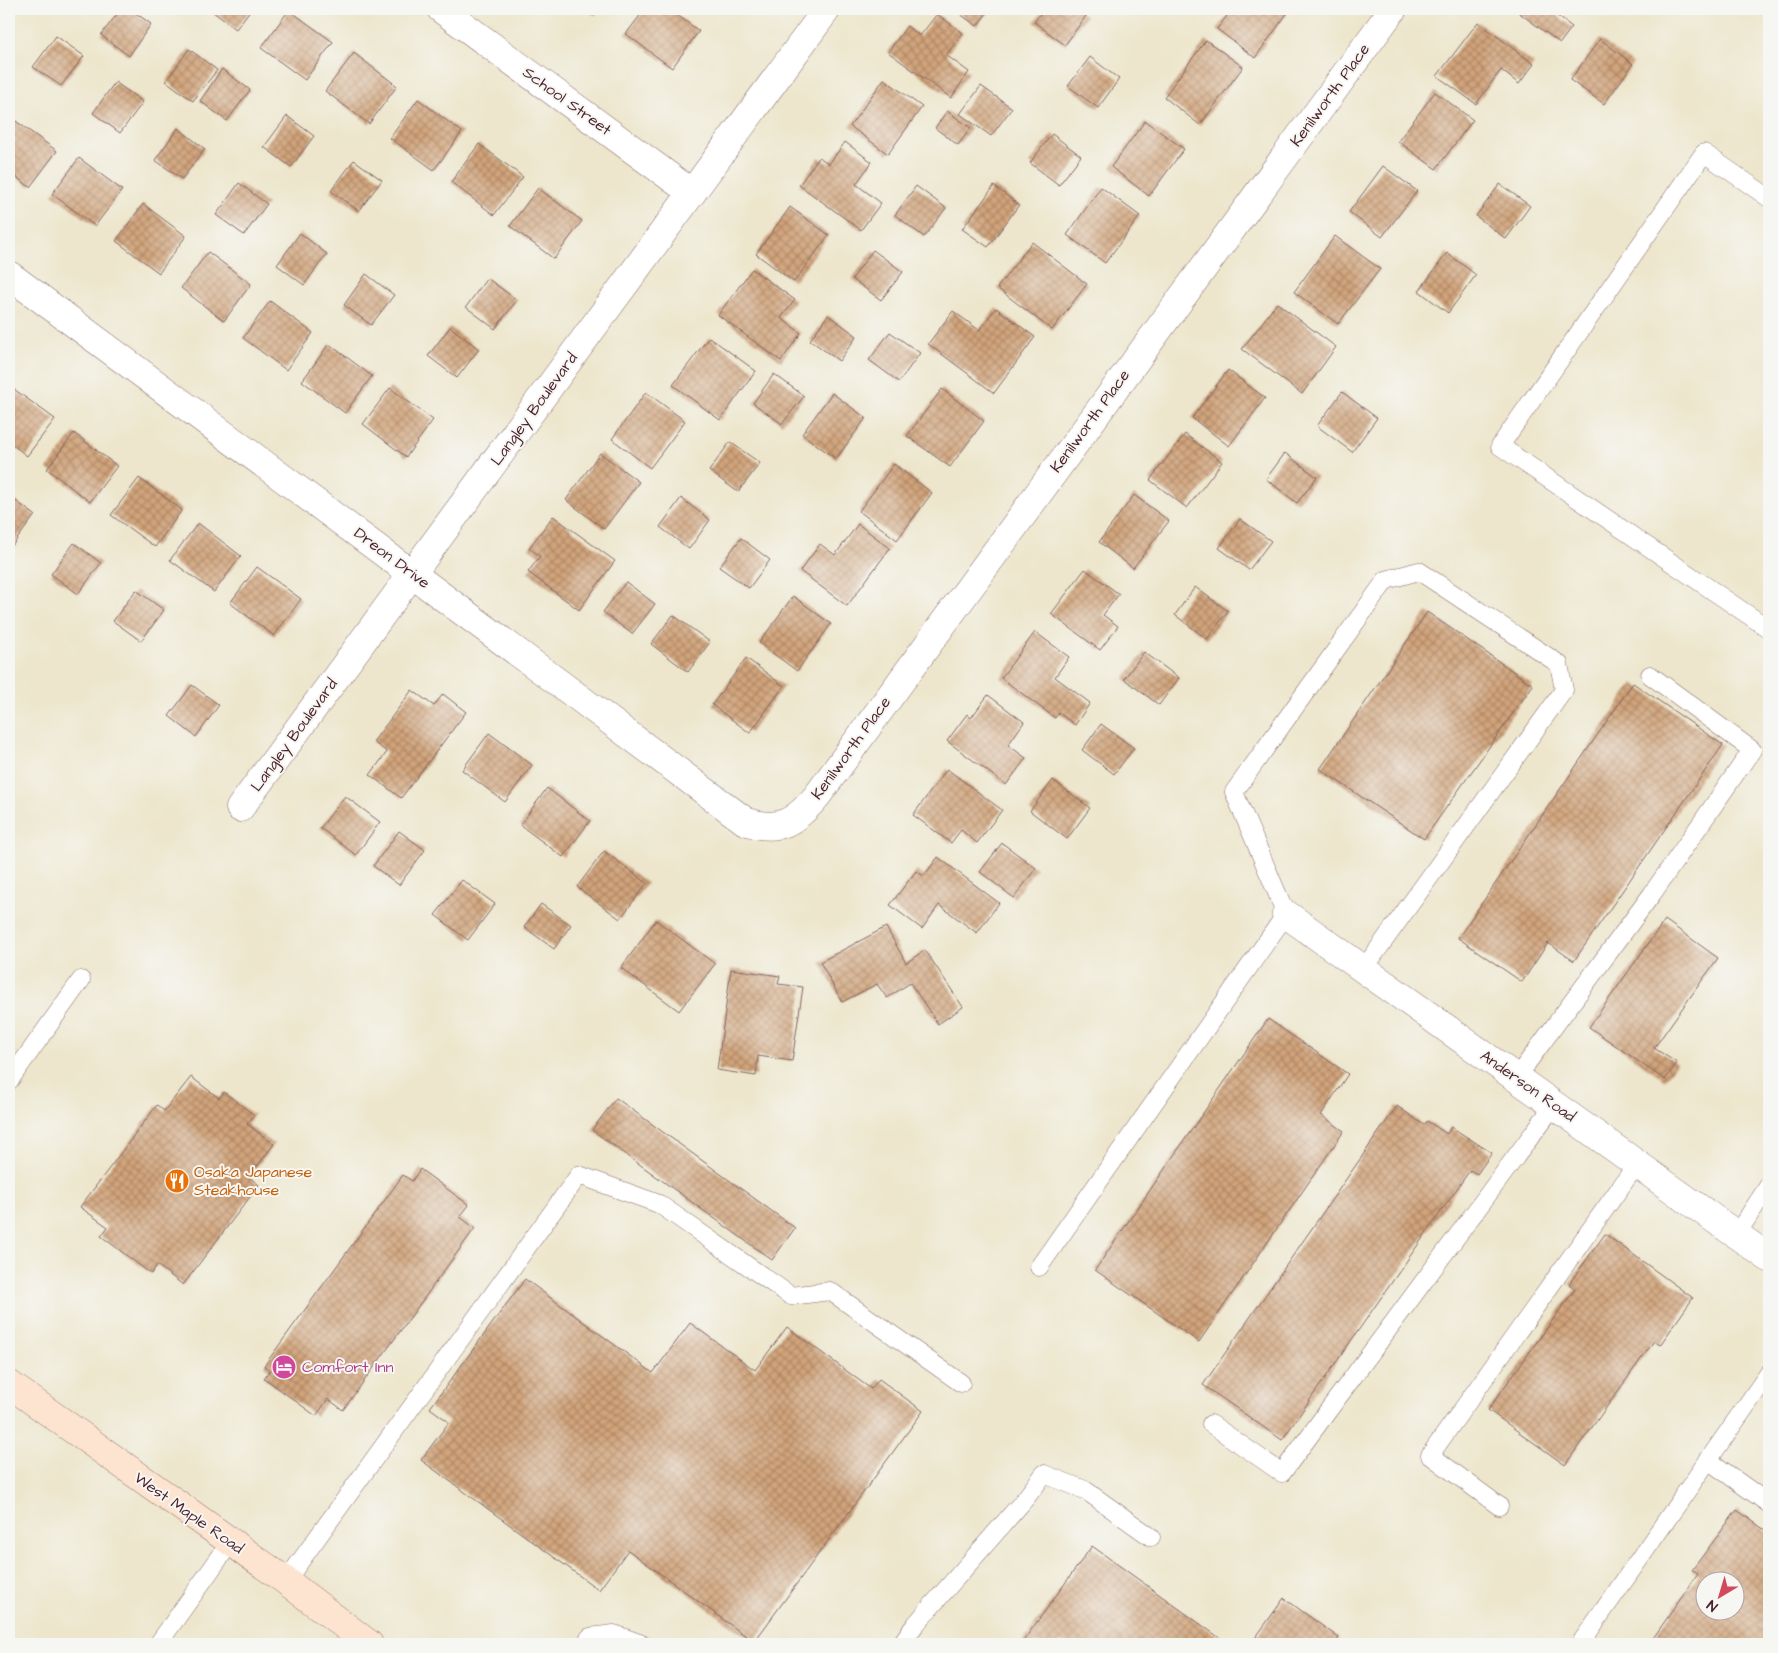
<svg xmlns="http://www.w3.org/2000/svg" width="1778" height="1653" font-family="'Architects Daughter',sans-serif">
<style>
.building{fill:url(#building-cross-hatch);fill-rule:evenodd}
.lines{fill:none;stroke-linecap:round;stroke-linejoin:round}
.service-casing{stroke:#836563;stroke-width:19}
.minor-casing{stroke:#836563;stroke-width:29}
.secondary-casing{stroke:#836563;stroke-width:29}
.service{stroke:#fff;stroke-width:18}
.minor{stroke:#fff;stroke-width:28}
.secondary{stroke:#fde4d0;stroke-width:28}
.labels{text-anchor:middle;dominant-baseline:central;stroke-width:4;stroke-linejoin:round;paint-order:stroke}
.street-label{font-size:16px;fill:#4a1f2b;stroke:#f6f6f2}
.food-label{font-size:16px;fill:#c56008;stroke:#f6f6f2;text-anchor:start}
.hotel-label{font-size:16px;fill:#b23c85;stroke:#f6f6f2;text-anchor:start}
</style>
<defs>
<pattern id="building-cross-hatch" width="8" height="8" patternUnits="userSpaceOnUse" patternTransform="scale(1.25)"><rect width="8" height="8" fill="#d1a47b"/><path d="M0 0l8 8M0 8l8-8" fill="none" stroke="#ac8565"/></pattern>
</defs>
<rect width="100%" height="100%" fill="#f6f6f2"/>
<filter id="ink" filterUnits="userSpaceOnUse"><feTurbulence type="fractalNoise" baseFrequency=".02" numOctaves="2"/><feDisplacementMap in="SourceGraphic" scale="10" xChannelSelector="R" yChannelSelector="G"/><feConvolveMatrix kernelMatrix="1 2 1 2 8 2 1 2 1" color-interpolation-filters="sRGB"/></filter>
<filter id="wash" filterUnits="userSpaceOnUse"><feTurbulence type="fractalNoise" baseFrequency=".0096" numOctaves="4" result="noise"/><feDisplacementMap in="SourceGraphic" scale="20" xChannelSelector="R" yChannelSelector="G"/><feGaussianBlur stdDeviation="1.12" result="paint"/><feColorMatrix in="noise" values="0 0 0 0 0 0 0 0 0 0 0 0 0 0 0 0 0 1.4 0 .05"/><feComposite in="paint" operator="in"/></filter>
<g filter="url(#wash)">
<rect width="100%" height="100%" fill="#ede6cc"/>
<g id="blocks">
<!-- building -->
<g class="building">
<path d="M121,9H130L151,24L129,56L101,35Z"/>
<path d="M209,9H251L236,29Z"/>
<path d="M586,9H600L595,15Z"/>
<path d="M645,9H669L699,31L672,68L626,34Z"/>
<path d="M953,9H990L977,26Z"/>
<path d="M1044,9H1077L1086,16L1065,45L1034,22Z"/>
<path d="M1232,9H1287L1289,11L1255,58L1217,29Z"/>
<path d="M1514,9H1548L1572,27L1560,43Z"/>
<path d="M289,10L333,42L305,80L261,48Z"/>
<path d="M937,14L963,33L946,55L969,72L951,98L888,52L907,26L920,36Z"/>
<path d="M1478,22L1534,64L1519,84L1501,70L1476,104L1437,76Z"/>
<path d="M56,36L84,56L61,86L33,67Z"/>
<path d="M1600,39L1633,64L1604,104L1570,80Z"/>
<path d="M1206,40L1243,67L1200,125L1164,97Z"/>
<path d="M189,49L217,70L193,101L166,81Z"/>
<path d="M354,53L397,86L369,124L325,91Z"/>
<path d="M1090,57L1119,79L1098,108L1068,86Z"/>
<path d="M222,69L250,90L227,121L200,101Z"/>
<path d="M884,79L922,107L888,154L850,126Z"/>
<path d="M115,82L143,102L120,133L93,113Z"/>
<path d="M981,86L1012,108L991,136L960,114Z"/>
<path d="M1435,92L1473,120L1436,169L1398,141Z"/>
<path d="M418,99L462,132L434,170L390,138Z"/>
<path d="M947,111L971,128L958,145L935,128Z"/>
<path d="M287,116L314,136L291,167L264,147Z"/>
<path d="M13,119L57,151L30,187L9,172V125Z"/>
<path d="M1145,121L1184,149L1149,196L1111,167Z"/>
<path d="M178,128L205,149L182,179L155,160Z"/>
<path d="M1052,134L1081,156L1059,185L1030,163Z"/>
<path d="M845,142L872,162L856,184L881,203L861,230L799,185L819,157L829,164Z"/>
<path d="M479,144L523,177L494,215L451,182Z"/>
<path d="M79,158L122,190L95,226L52,194Z"/>
<path d="M354,160L382,180L359,211L331,191Z"/>
<path d="M1383,166L1417,191L1382,237L1349,212Z"/>
<path d="M239,183L267,204L244,235L216,215Z"/>
<path d="M1500,184L1530,206L1506,239L1476,216Z"/>
<path d="M916,186L946,208L924,237L895,215Z"/>
<path d="M994,186L1019,205L988,247L962,229Z"/>
<path d="M1101,187L1140,216L1105,263L1067,235Z"/>
<path d="M538,188L582,221L554,259L510,226Z"/>
<path d="M143,204L186,236L159,273L116,241Z"/>
<path d="M790,207L829,235L794,282L756,254Z"/>
<path d="M300,233L327,254L304,285L277,265Z"/>
<path d="M1335,236L1380,269L1338,324L1294,292Z"/>
<path d="M1032,242L1087,284L1052,330L997,288Z"/>
<path d="M873,250L903,272L881,300L852,279Z"/>
<path d="M208,252L251,284L224,321L181,288Z"/>
<path d="M1447,253L1476,275L1448,313L1419,291Z"/>
<path d="M752,269L795,300L781,318L801,333L781,361L718,315Z"/>
<path d="M366,274L394,295L371,325L344,305Z"/>
<path d="M487,278L517,300L495,329L466,307Z"/>
<path d="M270,301L313,333L286,370L243,338Z"/>
<path d="M1277,303L1336,347L1302,394L1242,349Z"/>
<path d="M996,308L1035,337L994,393L928,344L953,311L979,330Z"/>
<path d="M828,315L857,336L839,361L810,340Z"/>
<path d="M450,327L479,349L457,378L428,356Z"/>
<path d="M890,332L920,353L899,382L869,360Z"/>
<path d="M709,337L756,371L720,420L673,385Z"/>
<path d="M329,344L372,376L345,413L302,381Z"/>
<path d="M1228,370L1265,398L1229,446L1192,418Z"/>
<path d="M774,374L804,396L782,424L753,403Z"/>
<path d="M11,387L55,419L27,456L9,442V390Z"/>
<path d="M390,388L433,420L406,457L363,424Z"/>
<path d="M942,389L984,421L950,467L907,436Z"/>
<path d="M646,392L685,421L650,468L612,439Z"/>
<path d="M1342,392L1377,418L1352,452L1317,426Z"/>
<path d="M832,393L866,418L836,459L802,434Z"/>
<path d="M74,433L117,466L90,502L47,469Z"/>
<path d="M1185,434L1222,462L1187,508L1150,480Z"/>
<path d="M730,442L760,463L738,492L709,471Z"/>
<path d="M600,453L639,482L604,529L566,500Z"/>
<path d="M1285,453L1317,477L1297,503L1266,479Z"/>
<path d="M894,464L932,493L897,540L859,511Z"/>
<path d="M139,478L182,510L155,547L111,515Z"/>
<path d="M1134,495L1169,521L1133,568L1099,542Z"/>
<path d="M9,496L35,515L12,546L9,544Z"/>
<path d="M681,498L710,520L689,549L660,527Z"/>
<path d="M553,516L615,561L579,610L528,572L540,556L529,548Z"/>
<path d="M1240,519L1271,541L1249,570L1219,548Z"/>
<path d="M198,523L241,556L214,592L170,560Z"/>
<path d="M858,524L890,548L847,606L800,571L820,544L835,555Z"/>
<path d="M741,538L770,560L749,588L719,567Z"/>
<path d="M74,543L101,563L78,594L51,574Z"/>
<path d="M257,567L301,599L274,636L230,603Z"/>
<path d="M1085,569L1119,594L1103,615L1118,626L1100,650L1051,614Z"/>
<path d="M626,582L655,604L632,634L603,612Z"/>
<path d="M1195,587L1228,611L1207,639L1175,615Z"/>
<path d="M136,590L164,610L141,641L113,621Z"/>
<path d="M793,596L831,624L797,671L759,643Z"/>
<path d="M1427,612L1533,685L1424,839L1320,769Z"/>
<path d="M673,615L710,642L688,672L651,644Z"/>
<path d="M1035,632L1069,657L1055,677L1090,703L1075,725L1059,713L1055,718L1001,678Z"/>
<path d="M1144,652L1179,678L1159,705L1124,679Z"/>
<path d="M746,658L784,686L750,733L712,705Z"/>
<path d="M1633,683L1723,745L1574,961L1548,943L1522,982L1458,938Z"/>
<path d="M192,685L219,705L196,737L169,716Z"/>
<path d="M412,690L434,706L443,694L466,712L401,798L370,775L387,752L373,742Z"/>
<path d="M988,695L1024,722L1008,745L1026,758L1006,785L947,741L967,714L971,718Z"/>
<path d="M1101,724L1134,748L1114,774L1082,750Z"/>
<path d="M489,733L532,765L505,802L462,770Z"/>
<path d="M947,769L1002,810L977,843L961,830L951,843L913,815Z"/>
<path d="M1053,780L1090,808L1067,839L1030,811Z"/>
<path d="M547,788L590,821L563,857L520,825Z"/>
<path d="M345,796L380,822L356,855L320,828Z"/>
<path d="M399,831L425,850L399,885L373,866Z"/>
<path d="M1002,843L1036,868L1014,898L980,872Z"/>
<path d="M604,851L647,883L620,919L577,887Z"/>
<path d="M938,857L999,903L977,933L939,905L922,929L890,905L916,871L924,876Z"/>
<path d="M462,880L495,904L468,940L435,915Z"/>
<path d="M541,904L571,925L554,949L524,927Z"/>
<path d="M656,920L715,964L679,1011L621,968Z"/>
<path d="M1665,920L1718,958L1654,1048L1677,1063L1665,1080L1589,1027Z"/>
<path d="M886,927L906,963L925,950L963,1007L938,1024L910,983L887,998L877,984L842,1002L820,962Z"/>
<path d="M731,969L780,976L778,984L803,987L792,1061L758,1056L756,1076L717,1070Z"/>
<path d="M1268,1019L1348,1074L1321,1115L1344,1131L1199,1342L1095,1270Z"/>
<path d="M191,1077L219,1098L224,1092L254,1115L247,1124L274,1144L249,1177L259,1185L183,1285L157,1265L151,1274L101,1236L108,1227L80,1207L157,1105L164,1111Z"/>
<path d="M616,1098L795,1228L772,1260L592,1130Z"/>
<path d="M1397,1106L1424,1125L1427,1121L1447,1134L1451,1127L1492,1153L1477,1174L1470,1170L1282,1440L1203,1385Z"/>
<path d="M420,1169L469,1205L460,1217L475,1228L343,1410L328,1399L316,1416L264,1378L270,1370L264,1366L403,1175L412,1181Z"/>
<path d="M1605,1234L1693,1298L1660,1345L1654,1341L1565,1465L1488,1410L1575,1289L1569,1284Z"/>
<path d="M525,1279L653,1373L690,1323L755,1370L787,1327L871,1389L879,1379L923,1411L754,1642L628,1550L599,1590L421,1460L449,1422L430,1408Z"/>
<path d="M1737,1510L1769,1533V1644H1649L1698,1574L1692,1570ZM1706,1580H1736V1610H1706Z"/>
<path d="M1092,1546L1228,1644H1021Z"/>
<path d="M1284,1598L1339,1638L1334,1644H1251Z"/>
</g>
</g>
</g>
<g filter="url(#ink)">
<use href="#blocks" fill-opacity="0" stroke="#836563" stroke-width="1"/>
<g class="lines">
<defs>
<g id="service">
<path d="M1769,198L1704,153L1500,446L1769,629"/>
<path d="M1516,1078L1652,894L1752,750L1650,675"/>
<path d="M9,1081L81,980"/>
<path d="M1736,1235L1769,1185"/>
<path d="M1039,1267L1286,914L1234,792L1386,580L1419,571L1559,664L1564,690L1363,970"/>
<path d="M1211,1424L1282,1473L1554,1105"/>
<path d="M1708,1460L1769,1504"/>
<path d="M1499,1506L1430,1455L1637,1164"/>
<path d="M286,1581L579,1175L659,1204L791,1296L830,1291L961,1383"/>
<path d="M158,1644L230,1543"/>
<path d="M585,1644L590,1637L614,1634L642,1644"/>
<path d="M901,1644L915,1625L1025,1499L1044,1474L1085,1490L1151,1537"/>
<path d="M1580,1644L1769,1373"/>
</g>
<g id="minor">
<path d="M441,9L692,193"/>
<path d="M9,275L745,821C779,833 795,822 817,796L1393,9"/>
<path d="M240,808L827,9"/>
<path d="M1286,914L1769,1258"/>
</g>
<path id="secondary" d="M9,1384L286,1581L369,1644"/>
</defs>
<!-- service casing -->
<use href="#service" class="service-casing"/>
<!-- minor casing -->
<use href="#minor" class="minor-casing"/>
<!-- secondary casing -->
<use href="#secondary" class="secondary-casing"/>
<!-- service -->
<use href="#service" class="service"/>
<!-- minor -->
<use href="#minor" class="minor"/>
<!-- secondary -->
<use href="#secondary" class="secondary"/>
</g>
</g>
<!-- icons -->
<defs>
<symbol id="restaurant-disc" viewBox="-11 -11 22 22"><circle r="9.5" fill="#e8710a" stroke="#f6f6f2"/><path d="M-5-6h1v4h1v-4h1v4h1v-4h1v5L-1.5 .5V6h-2V.5L-5-1ZM5-6V6H3V1.5H1.5Q1.5-4 5-6Z" fill="#fff"/></symbol>
<symbol id="hotel-disc" viewBox="-11 -11 22 22"><circle r="9.5" fill="#d1479c" stroke="#f6f6f2"/><path d="M-6-4.5h1.5V1H6V5H4.5V3h-9V5H-6ZM-4 0a1.8 1.8 0 1 1 3.6 0ZM.5 0V-2.5h3Q6-2.5 6 0Z" fill="#fff"/></symbol>
</defs>
<g fill-rule="evenodd">
<use href="#restaurant-disc" x="163" y="1167" width="28" height="28"/>
<use href="#hotel-disc" x="270" y="1353" width="28" height="28"/>
</g>
<g class="labels">
<!-- street labels -->
<g class="street-label">
<text transform="translate(1330 95) rotate(-54)">Kenilworth Place</text>
<text transform="translate(567 101) rotate(36)">School Street</text>
<text transform="translate(534 409) rotate(-54)">Langley Boulevard</text>
<text transform="translate(1090 421) rotate(-54)">Kenilworth Place</text>
<text transform="translate(392 558) rotate(37)">Dreon Drive</text>
<text transform="translate(294 735) rotate(-54)">Langley Boulevard</text>
<text transform="translate(851 748) rotate(-54)">Kenilworth Place</text>
<text transform="translate(1528 1086) rotate(35)">Anderson Road</text>
<text transform="translate(189 1513) rotate(35)">West Maple Road</text>
</g>
<!-- food labels -->
<g class="food-label">
<text x="194" y="1172">Osaka Japanese<tspan x="194" dy="18">Steakhouse</tspan></text>
</g>
<!-- hotel labels -->
<g class="hotel-label">
<text x="302" y="1367">Comfort Inn</text>
</g>
</g>
<!-- margin -->
<rect width="1778" height="1653" fill="none" stroke="#f6f6f2" stroke-width="30"/>
<!-- north arrow -->
<g transform="translate(1720 1596) rotate(218)"><circle r="24" fill="#f6f6f2" stroke="#b1a0a2"/>
<path d="M0-4L9 19L0 12L-9 19Z" fill="#d1495b"/>
<text y="-8" font-size="14" font-weight="bold" text-anchor="middle" fill="#4a1f2b">N</text>
</g>
</svg>
